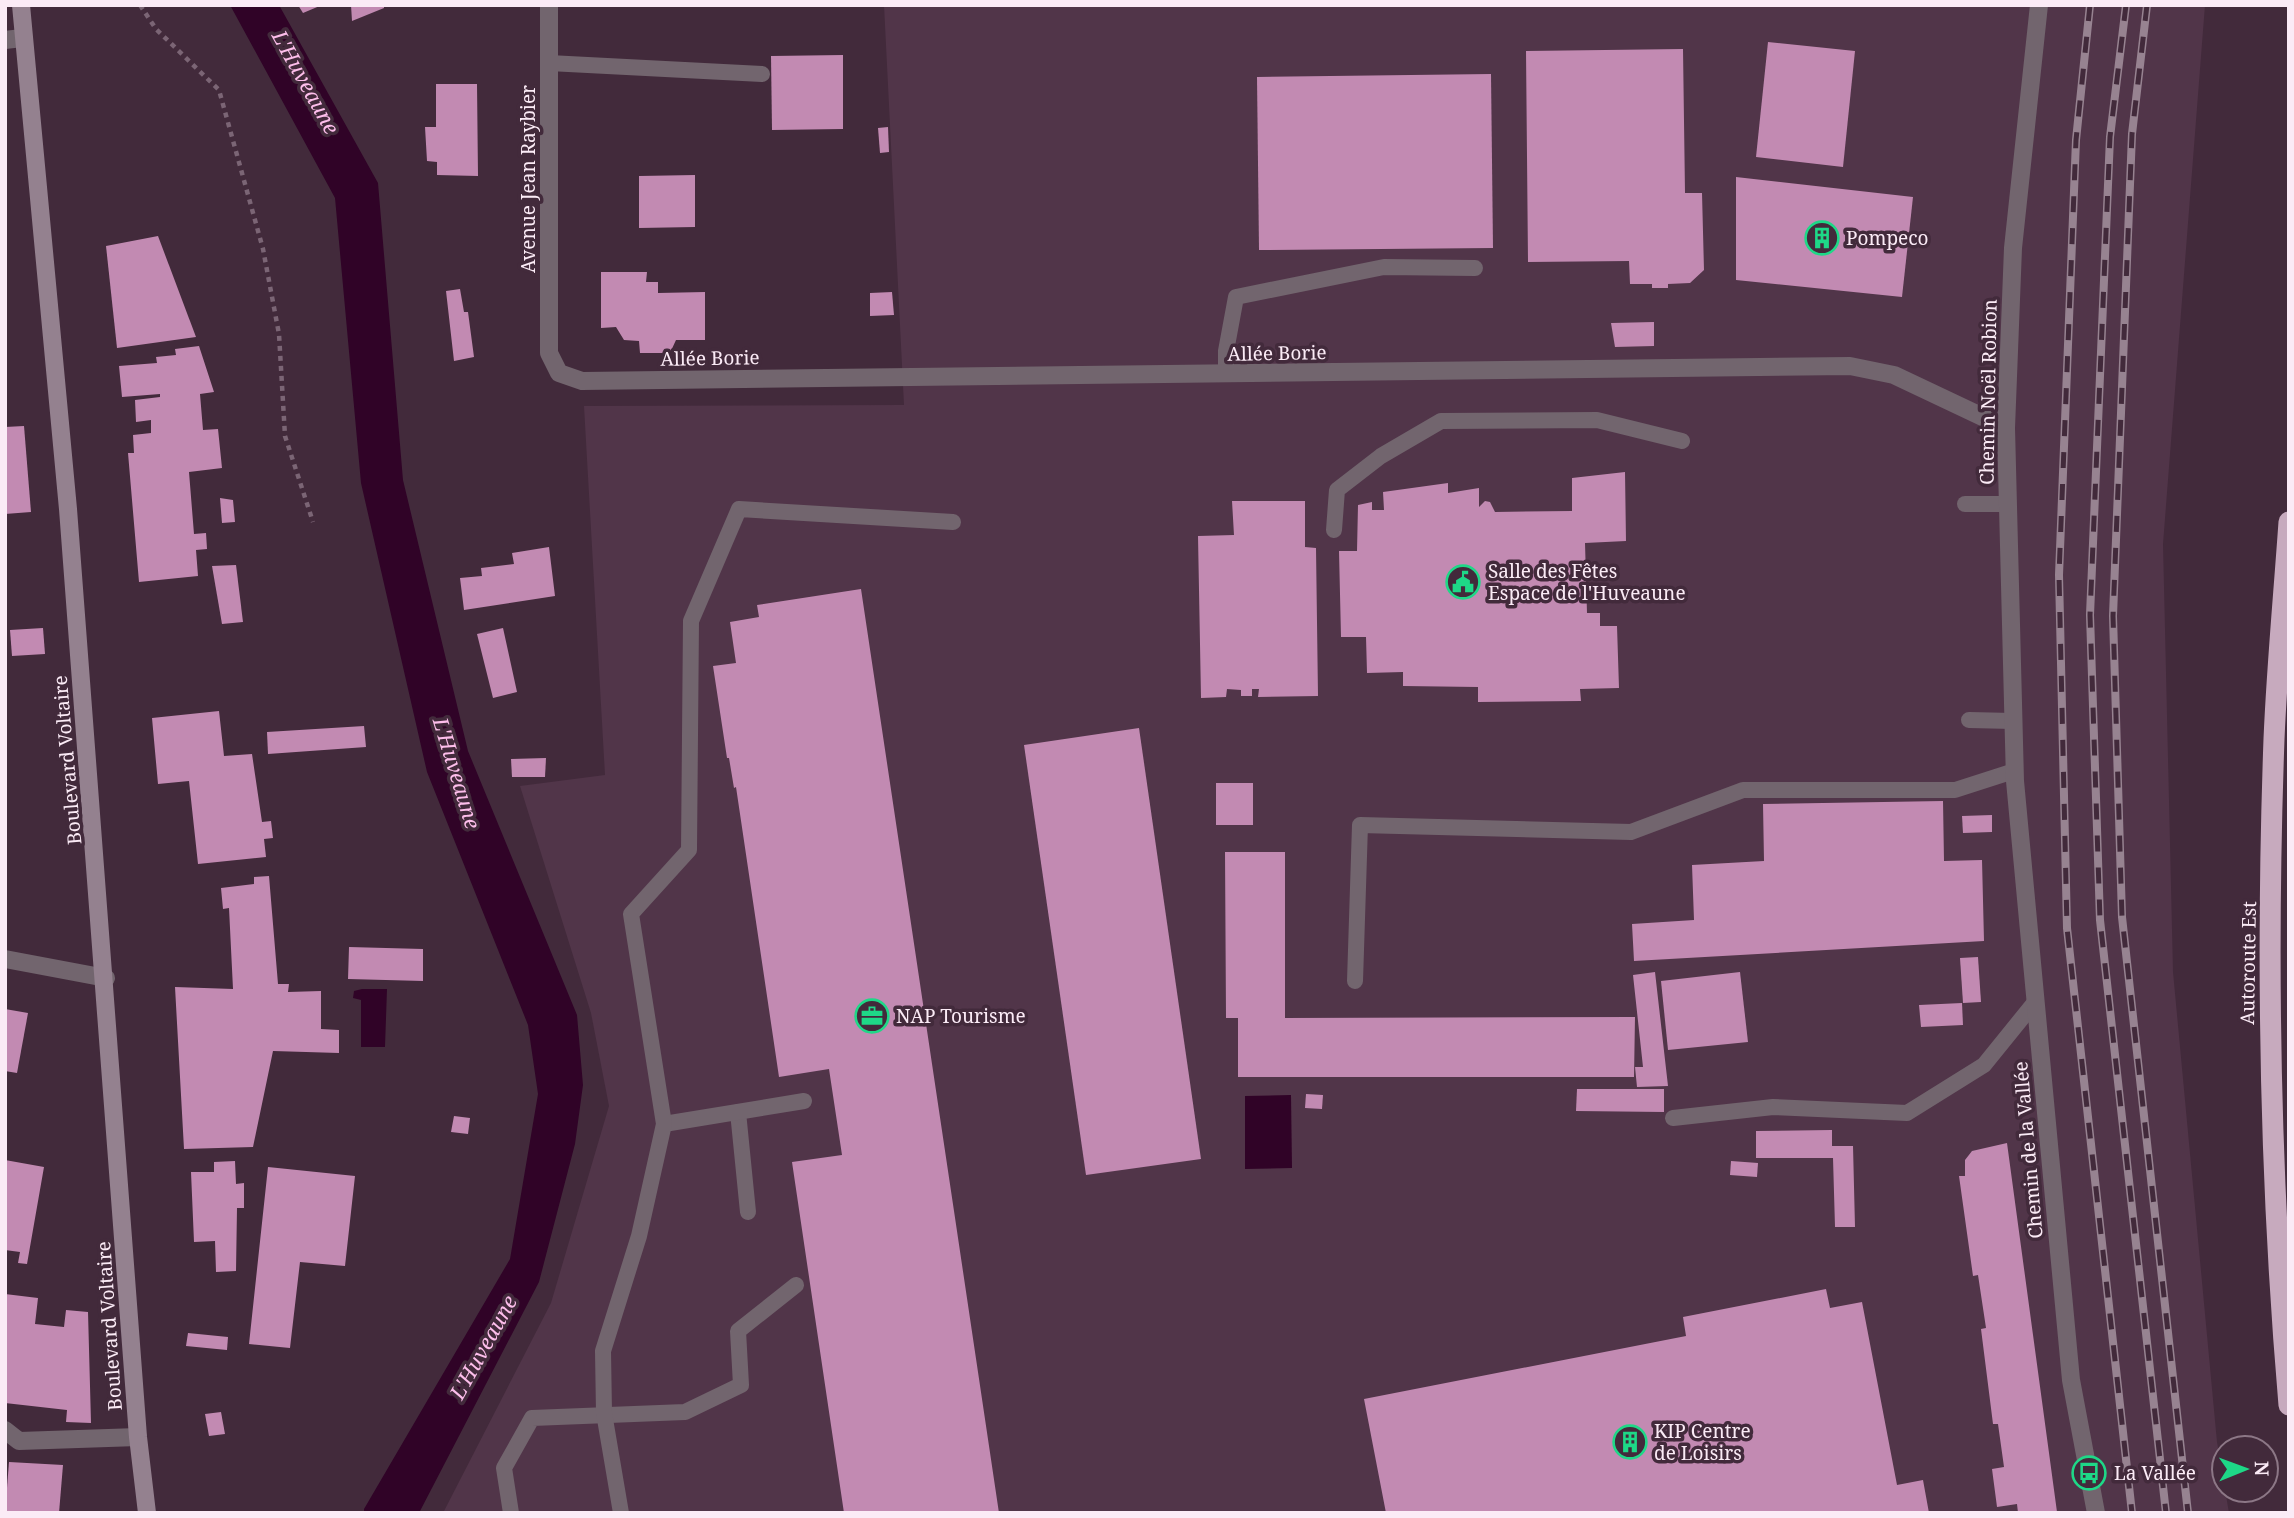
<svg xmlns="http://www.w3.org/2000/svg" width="2294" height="1518" font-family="'Noto Serif',serif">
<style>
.built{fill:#513549}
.water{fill:#300327}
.building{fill:#c28ab2}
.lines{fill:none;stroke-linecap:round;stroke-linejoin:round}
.path{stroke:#7b6575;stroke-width:4.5;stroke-dasharray:5 5;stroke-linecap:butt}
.service{stroke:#72656e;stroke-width:16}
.minor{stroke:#72656e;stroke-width:18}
.tertiary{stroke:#72656e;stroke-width:18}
.secondary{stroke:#94818f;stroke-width:18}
.motorway{stroke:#c7aabe;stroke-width:21}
.rail-casing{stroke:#978391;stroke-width:8}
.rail{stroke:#422a3b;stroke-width:5;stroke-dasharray:16;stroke-linecap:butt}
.labels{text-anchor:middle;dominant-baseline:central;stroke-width:7;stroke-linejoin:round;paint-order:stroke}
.street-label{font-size:19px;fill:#fbebf6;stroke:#422a3b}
.poi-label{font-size:19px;fill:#fbebf6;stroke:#422a3b;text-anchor:start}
.water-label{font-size:21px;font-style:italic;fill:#fdbeeb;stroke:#422a3b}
</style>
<rect width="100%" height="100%" fill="#422a3b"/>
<!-- built -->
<path class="built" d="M884,5H2205L2163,544L2173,972L2217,1442L2229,1513H443L551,1303L609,1106L591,1013L520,786L605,775L584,406L904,405Z"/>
<!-- water -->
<g class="water">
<path d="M230,5H279L378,183L403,480L468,751L577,1015L583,1085L575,1144L539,1282L419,1513H364V1509L510,1259L538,1094L528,1025L427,772L361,483L335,198Z"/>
<path d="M362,989H387L385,1047H361V1000L353,998L354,991Z"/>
<path d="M1291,1095L1292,1168L1245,1169V1096Z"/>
</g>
<!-- building -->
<g class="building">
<path d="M298,5H322L303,13Z"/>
<path d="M351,5H384V8L352,21Z"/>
<path d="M1768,42L1855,51L1843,167L1756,157Z"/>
<path d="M1683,49L1685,193H1702L1704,270L1690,283L1668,284V288H1652V284H1630L1629,261L1528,262L1526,51Z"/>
<path d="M843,55V129L772,130L771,56Z"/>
<path d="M1491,74L1493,248L1259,250L1257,77Z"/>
<path d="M436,84H477L478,176L437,175V162L427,161L425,127H436Z"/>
<path d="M888,127L889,152L880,153L878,128Z"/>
<path d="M695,175V227L639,228V176Z"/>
<path d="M1736,177L1913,197L1902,297L1736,280Z"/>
<path d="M158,236L196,337L117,348L106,246Z"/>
<path d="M601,272H647L646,282H658V293L705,292V340H676L670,353H640L639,341L624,340L616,327L601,328Z"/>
<path d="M460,289L464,312H468L474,357L454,361L446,291Z"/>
<path d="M892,292L894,315L870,316V293Z"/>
<path d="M1654,322V346L1615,347L1611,323Z"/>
<path d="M199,346L214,392L200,394L203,430L218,429L222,468L189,472L194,534L206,533L207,549L196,550L198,576L139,582L128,453H134L133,435L151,433V420L136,422L135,400L160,397V394L122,397L119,366L157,363L156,357L176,355L175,349Z"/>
<path d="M24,426L31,512L5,514V427Z"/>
<path d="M1625,472L1626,541L1585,543L1587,613H1600V626H1617L1619,688L1580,689L1581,701L1478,702V687L1403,686V672L1367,673L1366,637H1341L1339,551H1357L1358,505L1372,502V510H1384L1383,492L1448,483V493L1479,488V507L1485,501L1490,502L1495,512L1572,511V478Z"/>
<path d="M220,498L233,500L235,522L222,523Z"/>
<path d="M1232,501H1305V547L1316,548L1318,696L1258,697L1259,689H1252V696H1241V690L1227,689L1226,697L1201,698L1198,536L1234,535Z"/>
<path d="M549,547L555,596L464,610L460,578L482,576L481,568L514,564L512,553Z"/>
<path d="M236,565L243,622L222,624L212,566Z"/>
<path d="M861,589L954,1211L999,1513H844L792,1162L842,1155L829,1069L779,1077L736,787L734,788L729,758H727L713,666L736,663L730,622L759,617L757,605Z"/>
<path d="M43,628L45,654L12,656L10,630Z"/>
<path d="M503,628L517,692L493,698L477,634Z"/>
<path d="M219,711L224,756L252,754L262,822L271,821L273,838L264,839L266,857L198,864L189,781L158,784L152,718Z"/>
<path d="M364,726L366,747L268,754L267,732Z"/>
<path d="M1139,728L1201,1159L1086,1175L1024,745Z"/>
<path d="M546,758L545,777H512L511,759Z"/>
<rect x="1216" y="783" width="37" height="42"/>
<path d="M1943,801L1944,861L1982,860L1984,941L1634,961L1632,924L1694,920L1692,865L1764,861L1763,804Z"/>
<path d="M1992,815V832L1963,833L1962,816Z"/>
<path d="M1225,852H1285V1018L1635,1017L1634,1077H1238V1018H1226Z"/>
<path d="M269,876L278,984H289L288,992L321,991V1029L339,1030V1053L273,1051L253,1147L184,1149L175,987L233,989L229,908L223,909L221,888L254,884V877Z"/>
<path d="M349,947L423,949V981L348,979Z"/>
<path d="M1978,957L1981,1002L1963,1003L1960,958Z"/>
<path d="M1655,972L1668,1086L1637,1087L1635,1067H1643L1633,975Z"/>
<path d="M1740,972L1748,1042L1668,1050L1661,981Z"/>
<path d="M1962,1003L1963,1025L1921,1027L1919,1005Z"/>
<path d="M5,1009L28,1013L17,1073L5,1071Z"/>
<path d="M1577,1089H1664V1112L1576,1111Z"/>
<path d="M1306,1094L1323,1095L1322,1109L1305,1108Z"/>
<path d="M454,1116L470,1118L468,1134L451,1132Z"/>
<path d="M1832,1130V1146H1853L1855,1227H1835L1833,1158H1756V1131Z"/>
<path d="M2007,1143L2057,1512L2055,1513H2018L2017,1504L1997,1507L1992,1469L2004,1467L1998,1424H1993L1981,1329L1986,1328L1978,1275L1973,1276L1959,1176H1965V1160L1972,1151Z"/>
<path d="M5,1160L44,1167L27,1264L18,1263L20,1252L5,1250Z"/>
<path d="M235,1161L236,1184L244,1183V1208H237L236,1271L216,1272L215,1241L194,1242L191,1172H214V1162Z"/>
<path d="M1731,1161L1758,1163L1757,1177L1730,1175Z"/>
<path d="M268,1167L355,1176L345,1266L300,1262L290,1348L249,1344Z"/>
<path d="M1826,1289L1830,1308L1862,1302L1897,1485L1923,1480L1929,1513H1386L1364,1399L1686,1336L1683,1317Z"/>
<path d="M5,1294L38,1298L35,1324L64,1327L66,1310L88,1312L91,1423L66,1422L67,1410L5,1403Z"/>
<path d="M188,1333L228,1337L227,1350L186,1346Z"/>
<path d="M221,1412L225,1434L209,1436L205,1414Z"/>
<path d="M9,1462L63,1465L59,1513H5Z"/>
</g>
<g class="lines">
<!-- path -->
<path class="path" d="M140,5L156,29L219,90L263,249L279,334L285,436L313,522"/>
<!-- service -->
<g class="service">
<path d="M549,63L762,74"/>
<path d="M1226,374V351L1236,297L1384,267L1475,268"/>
<path d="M1965,504H2008"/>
<path d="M1334,530L1337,490L1381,456L1441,421L1597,420L1682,441"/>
<path d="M1969,720L2013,721"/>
<path d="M1355,981L1360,825L1631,832L1743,790H1955L2014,771"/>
<path d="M738,1112L748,1212"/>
<path d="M1673,1118L1773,1107L1907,1113L1984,1065L2035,1002"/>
<path d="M664,1124L804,1101"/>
<path d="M511,1513L504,1468L532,1418L685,1412L741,1385L738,1331L796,1285"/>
<path d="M621,1513L604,1413L603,1351L639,1236L664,1124L631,914L689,850L691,621L739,509L953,522"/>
</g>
<!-- minor -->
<g class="minor">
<path d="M549,5V353L559,373L582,381L1850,366L1894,375L2006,428"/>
<path d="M5,40L22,38"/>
<path d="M5,959L106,978"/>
<path d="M5,1430L19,1441L138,1437"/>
</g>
<!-- tertiary -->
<path class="tertiary" d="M2039,5L2013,248L2006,428L2015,781L2071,1380L2096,1513"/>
<!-- secondary -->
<path class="secondary" d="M21,5L68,509L138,1437L147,1513"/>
<!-- motorway -->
<path class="motorway" d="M2289,522C2284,594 2277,667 2274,739C2266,961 2270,1184 2289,1405"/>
<defs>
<g id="rail">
<path d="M2090,5L2076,140L2059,575L2067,928L2132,1513"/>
<path d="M2126,5L2110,137L2090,615L2100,920L2166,1513"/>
<path d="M2147,5L2132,134L2113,616L2122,917L2188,1513"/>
</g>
</defs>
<!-- rail casing -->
<use href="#rail" class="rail-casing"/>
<!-- rail -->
<use href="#rail" class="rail"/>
</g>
<!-- icons -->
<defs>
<symbol id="building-ring" viewBox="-11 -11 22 22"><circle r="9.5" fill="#422a3b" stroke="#1ed887" stroke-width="1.5"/><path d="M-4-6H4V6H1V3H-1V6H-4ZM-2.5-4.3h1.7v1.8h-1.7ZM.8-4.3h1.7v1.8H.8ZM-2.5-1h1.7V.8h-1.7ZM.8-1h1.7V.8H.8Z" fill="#1ed887"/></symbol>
<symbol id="civic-ring" viewBox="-11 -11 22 22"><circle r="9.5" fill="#422a3b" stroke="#1ed887" stroke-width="1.5"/><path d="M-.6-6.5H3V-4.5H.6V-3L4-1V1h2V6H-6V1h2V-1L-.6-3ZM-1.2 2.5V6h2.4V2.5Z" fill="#1ed887"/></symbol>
<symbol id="office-ring" viewBox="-11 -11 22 22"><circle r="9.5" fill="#422a3b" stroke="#1ed887" stroke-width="1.5"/><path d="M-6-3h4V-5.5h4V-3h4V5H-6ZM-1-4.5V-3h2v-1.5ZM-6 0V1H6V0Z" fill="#1ed887"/></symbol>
<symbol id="bus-ring" viewBox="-11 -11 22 22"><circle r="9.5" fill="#422a3b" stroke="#1ed887" stroke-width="1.5"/><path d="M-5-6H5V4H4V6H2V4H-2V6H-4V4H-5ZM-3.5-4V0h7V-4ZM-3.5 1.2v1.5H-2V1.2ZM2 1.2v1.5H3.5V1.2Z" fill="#1ed887"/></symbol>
</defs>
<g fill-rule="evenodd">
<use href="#building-ring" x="1803" y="219" width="38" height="38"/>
<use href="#civic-ring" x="1444" y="563" width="38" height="38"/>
<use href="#office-ring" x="853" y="997" width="38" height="38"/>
<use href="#building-ring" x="1611" y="1423" width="38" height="38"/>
<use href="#bus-ring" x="2070" y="1454" width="38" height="38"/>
</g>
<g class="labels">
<!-- street labels -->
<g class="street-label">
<text transform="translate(528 179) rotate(-90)">Avenue Jean Raybier</text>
<text transform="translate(1277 353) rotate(-1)">Allée Borie</text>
<text transform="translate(710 358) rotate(-1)">Allée Borie</text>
<text transform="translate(1988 392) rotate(-89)">Chemin Noël Robion</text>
<text transform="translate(67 760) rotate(-95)">Boulevard Voltaire</text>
<text transform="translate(2248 963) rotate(-89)">Autoroute Est</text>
<text transform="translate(2028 1150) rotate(-95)">Chemin de la Vallée</text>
<text transform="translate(109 1326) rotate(-94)">Boulevard Voltaire</text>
</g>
<!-- poi labels -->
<g class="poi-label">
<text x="1846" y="238">Pompeco</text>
<text x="1488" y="571">Salle des Fêtes<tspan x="1488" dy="22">Espace de l'Huveaune</tspan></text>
<text x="896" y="1016">NAP Tourisme</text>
<text x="1654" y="1431">KIP Centre<tspan x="1654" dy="22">de Loisirs</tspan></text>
<text x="2114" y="1473">La Vallée</text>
</g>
<!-- water labels -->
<g class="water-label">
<text transform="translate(306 82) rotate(61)">L'Huveaune</text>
<text transform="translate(457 773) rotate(73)">L'Huveaune</text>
<text transform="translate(483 1347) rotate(-61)">L'Huveaune</text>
</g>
</g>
<!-- border -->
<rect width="2294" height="1518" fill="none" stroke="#fbebf6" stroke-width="14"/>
<!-- north arrow -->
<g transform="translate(2245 1469) rotate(89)"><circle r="33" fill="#422a3b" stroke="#8c7786" stroke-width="2"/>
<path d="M0-5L12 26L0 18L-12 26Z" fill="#1ed887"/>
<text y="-10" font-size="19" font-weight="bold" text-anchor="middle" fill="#fbebf6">N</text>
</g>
</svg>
